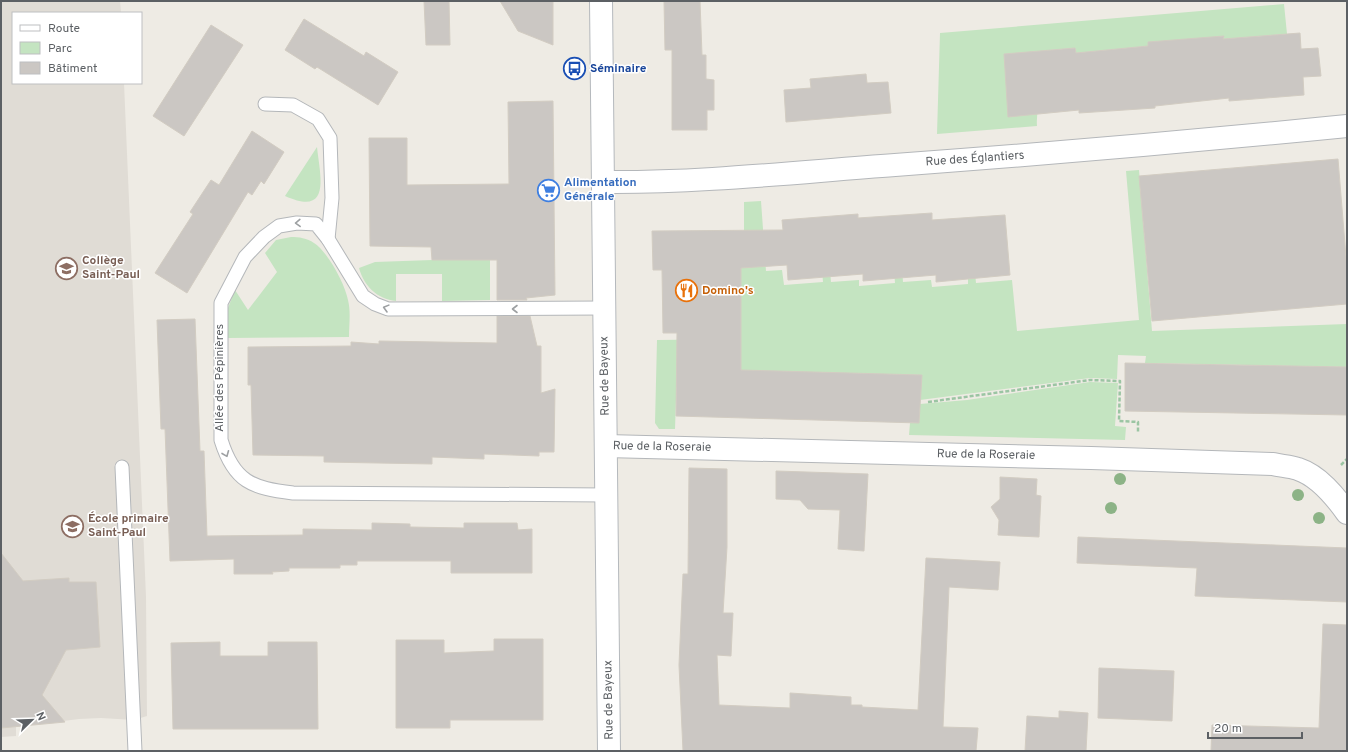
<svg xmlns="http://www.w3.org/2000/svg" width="1348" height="752" font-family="Overpass,sans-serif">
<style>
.education{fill:#e0dcd5}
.green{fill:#c4e4c1}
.building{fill:#cbc7c3;stroke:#d2ccc2}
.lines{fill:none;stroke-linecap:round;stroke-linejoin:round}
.service-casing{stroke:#b4b7ba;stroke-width:15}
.minor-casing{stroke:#b4b7ba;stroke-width:24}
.secondary-casing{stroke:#b5b9bd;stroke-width:24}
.path{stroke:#9bc5a3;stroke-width:2.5;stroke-dasharray:4 2;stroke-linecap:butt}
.service{stroke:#fff;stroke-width:13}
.minor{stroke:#fff;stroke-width:22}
.secondary{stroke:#fff;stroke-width:22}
.tree{fill:#8cb386}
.oneway{stroke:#9da0a2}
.labels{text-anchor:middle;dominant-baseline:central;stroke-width:3;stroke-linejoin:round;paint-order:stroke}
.transit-label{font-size:12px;font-weight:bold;fill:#164399;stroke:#fff;text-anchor:start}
.street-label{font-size:12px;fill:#5c6064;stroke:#fff}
.shop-label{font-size:12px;font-weight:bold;fill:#366cbe;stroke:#fff;text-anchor:start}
.education-label{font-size:12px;font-weight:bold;fill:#785e54;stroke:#fff;text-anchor:start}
.food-label{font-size:12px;font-weight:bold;fill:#c56008;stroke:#fff;text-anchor:start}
</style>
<rect width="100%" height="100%" fill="#eeebe4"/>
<!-- education -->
<path class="education" d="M1,1H120L121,13H13V83H124L146,597L147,716L134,720L101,718L79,719L16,727V736L1,737Z"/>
<!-- green -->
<g class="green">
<path d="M1284,4L1287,34L1223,39V36L1148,46L1076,53L1075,48L1050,50C1051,76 1035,100 1037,126L937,134L940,33Z"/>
<path d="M317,147C320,176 332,217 285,196Z"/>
<path d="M1139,170L1152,331L1347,324V367L1145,363L1146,356L1118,355L1117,379L1090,378L920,400L921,375L677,369L675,429H659L655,423L657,340L741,339L740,249L744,231V202L761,201L766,271L782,270L784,285L823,282L822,270H830L831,282L859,280V286L895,283L894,270L902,269L903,282L931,280L932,287L968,284V273H975L976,283L1012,280L1017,331L1139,320L1126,171Z"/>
<path d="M291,237C299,237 307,238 314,243C328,252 345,284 348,300C351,312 349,325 349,337L227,338L226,313L235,290L248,310L277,272L265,253L276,240Z"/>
<path d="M432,260H490V300L442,301V274H396V301C377,299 364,286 359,268L375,262Z"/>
<path d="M1090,382L1118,383L1115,426L1126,427L1125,440L909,435L910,423H919L920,404L967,400Z"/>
</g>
<!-- building -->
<g class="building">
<path d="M424,1H449L450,45H426Z"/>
<path d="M500,1H553V45L518,31Z"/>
<path d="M664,1H700L702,55H706V79L714,80V110H707V130H672V50H665Z"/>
<path d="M304,19L364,56L366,52L398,72L378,105L317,67L315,69L285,50Z"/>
<path d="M211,25L243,45L184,136L153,116Z"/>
<path d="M1300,33L1301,49L1318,48L1321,76L1303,77L1304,95L1229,101V98L1155,106V108L1079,113V110L1008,117L1004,54L1075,48L1076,53L1148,46V42L1224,36L1223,39Z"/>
<path d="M866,74L867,83L888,82L891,113L786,122L784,90L811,88L810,79Z"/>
<path d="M553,101L555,295L526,298L527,300H497V260H432L431,247L370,246L369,138H407V185L509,184L508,102Z"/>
<path d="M252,131L284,152L264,184L261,181L252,195L248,192L187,293L155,273L193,214L190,212L211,180L219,185Z"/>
<path d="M1338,159L1347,269V304L1152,321L1139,176Z"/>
<path d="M932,213V220L1005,215L1010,275L936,282V275L863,281V274L788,280L787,265L741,268V370L922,375L919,423L676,416L677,333H663L662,270H653L652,231L783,230L782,220L858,214V218Z"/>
<path d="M497,316H530L537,346H541V393L555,389L554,452H539V456L484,454V459L432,457V464L324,462V456L253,455L251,385H248V347L351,346V342L379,344V341L497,343Z"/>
<path d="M195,319L200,451H204L207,536L303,535V529L372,530V523L410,524V527L464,528V523H517L518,530L532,529V573H451V561H357V565H340V568H289V571L272,572L273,574H234V559L170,561L165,429H161L157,320Z"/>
<path d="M1125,363L1347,367V415L1125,411Z"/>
<path d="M689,468L727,469V547L723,613H733L731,656L717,655L719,705L790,708V693L851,697V705H862V707L918,710L926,558L1000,562L998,590L949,587L943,727L978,728L976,751H683L679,665L683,574H688Z"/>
<path d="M776,471L868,474L864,551L838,549L840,510L808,509L800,500L776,499Z"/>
<path d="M1000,477L1037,479L1036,495L1041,496L1039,537L998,535L999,520L991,507L1000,499Z"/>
<path d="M1078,537L1347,548V602L1195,596L1197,568L1077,563Z"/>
<path d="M1,553L23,581L69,578V582H96L100,647L66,650L42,695L65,722L1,728Z"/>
<path d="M1323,624L1347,625V751H1211L1212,725L1319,728Z"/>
<path d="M494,639H543V720H450V728H396V640H444V653L494,651Z"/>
<path d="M220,642V656H268V642H317L318,729H173L171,643Z"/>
<path d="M1099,668L1174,671L1172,721L1098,718Z"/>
<path d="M1059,711L1088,713L1086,751H1025L1027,716L1059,718Z"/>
</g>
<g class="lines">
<defs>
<g id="service">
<path d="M265,104L293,105L318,119L330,138L332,198L328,239"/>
<path d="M604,308L388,309L375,304L363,296L328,239L316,224L297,223L279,226L264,237L245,257L221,303V440C234,482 252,488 293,493L606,495"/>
<path d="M122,467L135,751"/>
</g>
<g id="minor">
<path d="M603,182C700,183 798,172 895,165C1046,154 1196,141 1347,126"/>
<path d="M606,446L1091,458L1273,464C1281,466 1290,466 1298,469C1319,476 1335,496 1347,513"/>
</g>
<path id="secondary" d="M601,1L609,751"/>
</defs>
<!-- service casing -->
<use href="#service" class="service-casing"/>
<!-- minor casing -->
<use href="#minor" class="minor-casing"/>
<!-- secondary casing -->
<use href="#secondary" class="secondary-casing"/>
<!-- path -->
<g class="path">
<path d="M928,402L1090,380L1120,381L1119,421L1138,422V432"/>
<path d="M1341,465L1347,459"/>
</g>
<!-- service -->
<use href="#service" class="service"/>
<!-- minor -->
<use href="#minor" class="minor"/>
<!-- secondary -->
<use href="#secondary" class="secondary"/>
</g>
<!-- trees -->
<g class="tree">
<circle cx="1120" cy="479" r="6"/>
<circle cx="1298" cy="495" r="6"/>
<circle cx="1111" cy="508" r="6"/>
<circle cx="1319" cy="518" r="6"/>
</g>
<!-- one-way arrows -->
<defs><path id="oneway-chevron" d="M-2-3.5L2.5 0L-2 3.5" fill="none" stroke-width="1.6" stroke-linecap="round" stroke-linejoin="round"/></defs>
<g class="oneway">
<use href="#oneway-chevron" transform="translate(298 223) rotate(178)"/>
<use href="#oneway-chevron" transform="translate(386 308) rotate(-165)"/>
<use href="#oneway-chevron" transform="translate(515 309) rotate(180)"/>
<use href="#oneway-chevron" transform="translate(226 454) rotate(68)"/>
</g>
<!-- icons -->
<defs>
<symbol id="bus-ring" viewBox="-11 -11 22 22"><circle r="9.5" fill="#fff" stroke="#1a4fb4" stroke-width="1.5"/><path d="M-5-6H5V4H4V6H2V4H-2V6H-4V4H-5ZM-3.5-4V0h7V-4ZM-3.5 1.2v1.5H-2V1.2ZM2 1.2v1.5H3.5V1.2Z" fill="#1a4fb4"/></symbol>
<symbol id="supermarket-ring" viewBox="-11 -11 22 22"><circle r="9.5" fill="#fff" stroke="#3f7fe0" stroke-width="1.5"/><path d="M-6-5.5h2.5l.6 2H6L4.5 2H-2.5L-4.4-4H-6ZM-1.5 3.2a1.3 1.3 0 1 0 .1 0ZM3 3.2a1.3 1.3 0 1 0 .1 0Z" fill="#3f7fe0"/></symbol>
<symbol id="school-ring" viewBox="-11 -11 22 22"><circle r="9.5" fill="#fff" stroke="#8d6e63" stroke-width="1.5"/><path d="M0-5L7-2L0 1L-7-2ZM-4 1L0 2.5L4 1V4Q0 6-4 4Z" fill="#8d6e63"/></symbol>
<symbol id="restaurant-ring" viewBox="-11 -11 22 22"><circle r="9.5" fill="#fff" stroke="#e8710a" stroke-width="1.5"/><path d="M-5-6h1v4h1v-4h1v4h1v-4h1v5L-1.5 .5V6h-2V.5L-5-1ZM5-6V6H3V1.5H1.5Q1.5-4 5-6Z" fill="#e8710a"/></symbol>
</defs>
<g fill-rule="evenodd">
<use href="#bus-ring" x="562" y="56" width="25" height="25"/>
<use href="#supermarket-ring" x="536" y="178" width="25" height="25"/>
<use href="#school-ring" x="54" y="256" width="25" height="25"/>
<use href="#restaurant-ring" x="674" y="278" width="25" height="25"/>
<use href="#school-ring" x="60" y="514" width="25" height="25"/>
</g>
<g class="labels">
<!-- transit labels -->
<g class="transit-label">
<text x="590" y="69">Séminaire</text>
</g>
<!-- street labels -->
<g class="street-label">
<text transform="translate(975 159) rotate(-4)">Rue des Églantiers</text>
<text transform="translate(605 376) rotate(-91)">Rue de Bayeux</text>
<text transform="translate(220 378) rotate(-90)">Allée des Pépinières</text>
<text transform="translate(662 447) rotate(1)">Rue de la Roseraie</text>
<text transform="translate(986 455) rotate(1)">Rue de la Roseraie</text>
<text transform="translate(609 700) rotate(-91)">Rue de Bayeux</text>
</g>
<!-- shop labels -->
<g class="shop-label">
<text x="564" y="183">Alimentation<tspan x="564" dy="14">Générale</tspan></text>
</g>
<!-- education labels -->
<g class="education-label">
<text x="82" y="261">Collège<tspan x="82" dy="14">Saint-Paul</tspan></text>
<text x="88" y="519">École primaire<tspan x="88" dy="14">Saint-Paul</tspan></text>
</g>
<!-- food labels -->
<g class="food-label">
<text x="702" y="291">Domino's</text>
</g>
</g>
<!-- border -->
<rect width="1348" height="752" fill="none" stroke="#5c6064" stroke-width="4"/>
<!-- legend -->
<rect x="12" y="12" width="130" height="72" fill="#ffffff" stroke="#bebfc1"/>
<rect x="20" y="25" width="20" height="6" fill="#ffffff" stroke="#bebfc1"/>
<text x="48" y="32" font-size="12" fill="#5c6064">Route</text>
<rect x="20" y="42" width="20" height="12" fill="#c4e4c1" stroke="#bebfc1"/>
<text x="48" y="52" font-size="12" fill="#5c6064">Parc</text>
<rect x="20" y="62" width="20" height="12" fill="#cbc7c3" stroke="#bebfc1"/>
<text x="48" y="72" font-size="12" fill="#5c6064">Bâtiment</text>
<!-- north arrow -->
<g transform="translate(32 720) rotate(67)" stroke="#ffffff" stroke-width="3" paint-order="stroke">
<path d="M0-3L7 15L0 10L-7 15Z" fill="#5c6064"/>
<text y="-6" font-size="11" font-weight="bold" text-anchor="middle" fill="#5c6064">N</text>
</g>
<!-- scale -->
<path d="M1208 732v6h94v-6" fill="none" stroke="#5c6064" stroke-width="2"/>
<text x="1214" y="732" font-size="12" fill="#5c6064" stroke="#ffffff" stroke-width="3" paint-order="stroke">20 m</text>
</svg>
